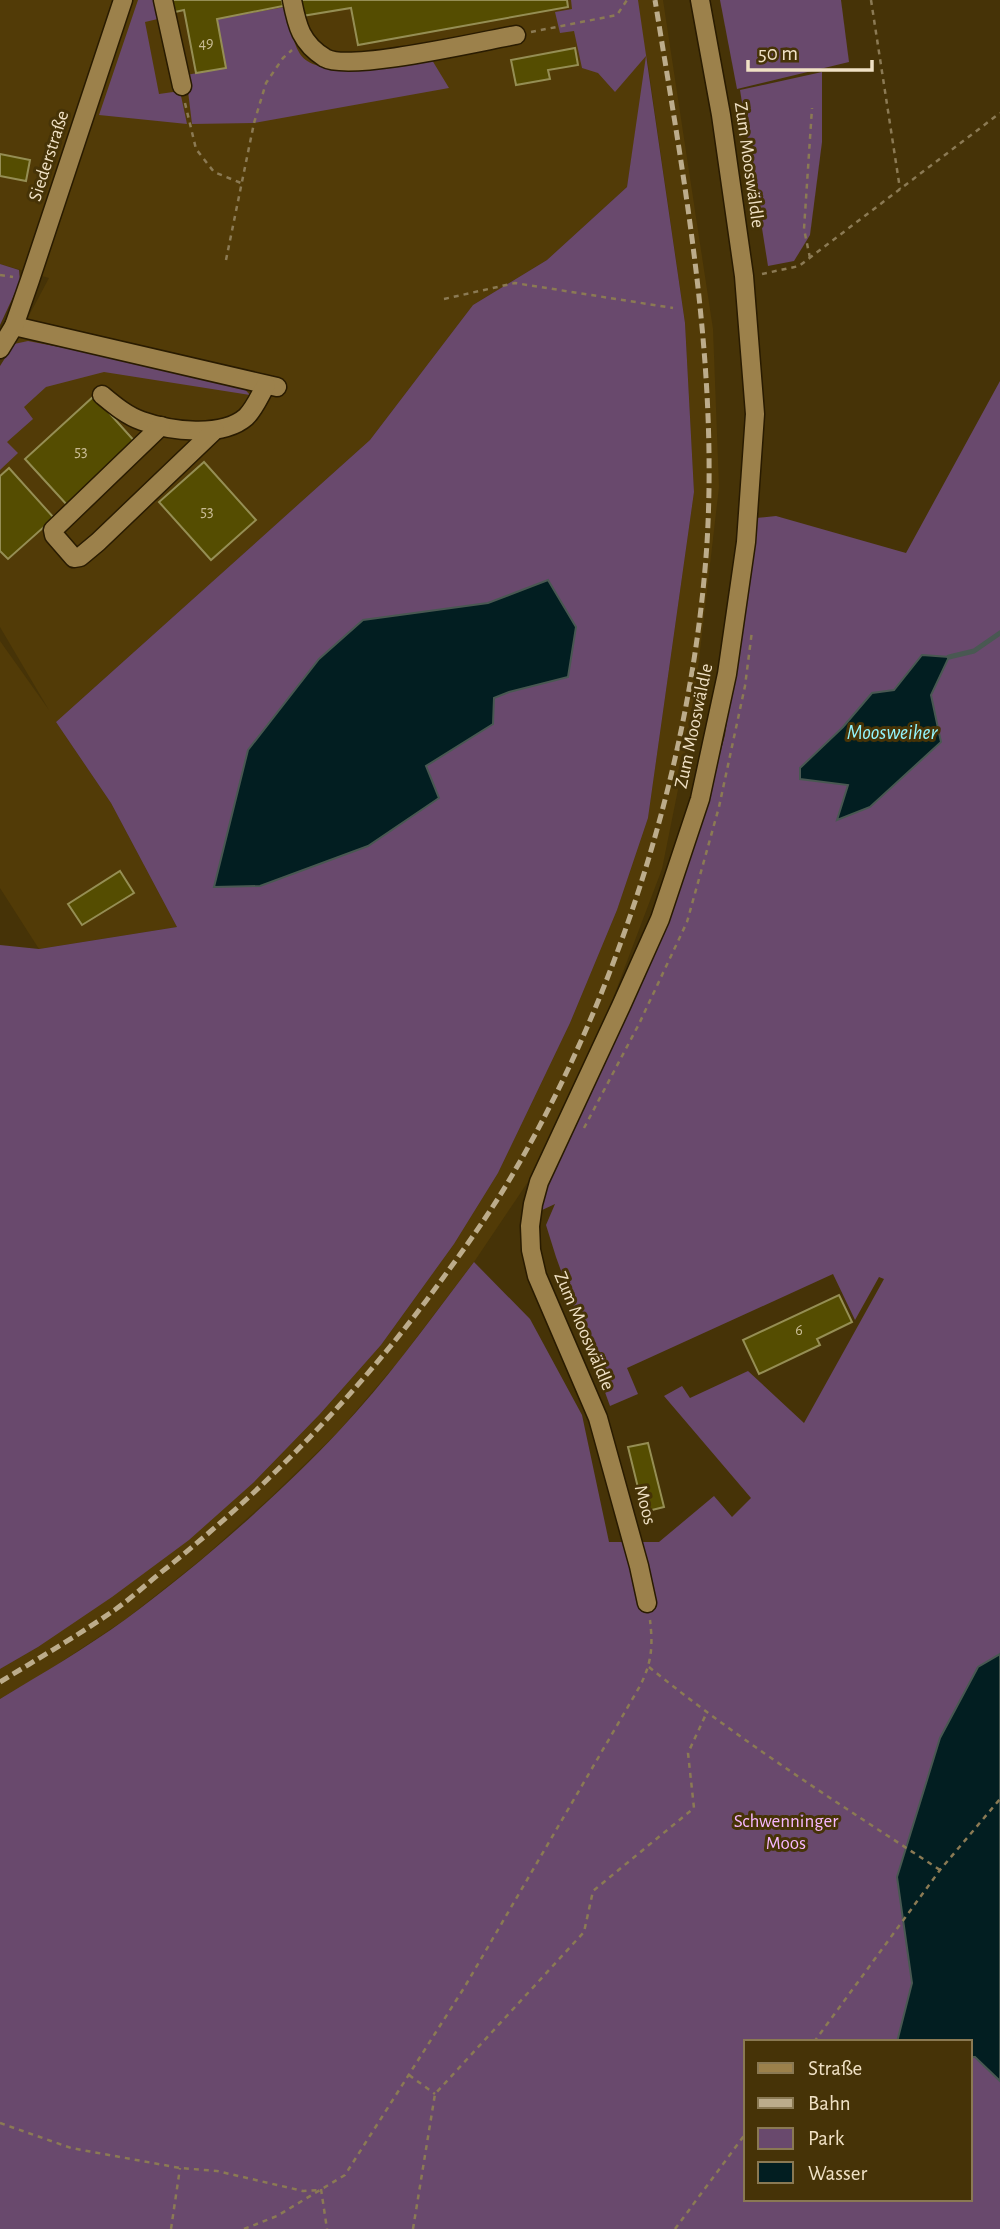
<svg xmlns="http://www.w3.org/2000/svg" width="1000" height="2229" font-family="'Alegreya Sans',sans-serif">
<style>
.built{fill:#523b07}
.green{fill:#69496d;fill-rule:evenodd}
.water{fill:#021e21;stroke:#495852;stroke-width:2}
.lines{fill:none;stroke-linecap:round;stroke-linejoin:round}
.stream{stroke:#495852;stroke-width:5}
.building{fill:#554d01;stroke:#958e54;stroke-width:2}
.minor-casing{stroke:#291b01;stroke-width:21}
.path{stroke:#8b7a54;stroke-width:2.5;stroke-dasharray:5 5;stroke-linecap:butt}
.minor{stroke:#9c814b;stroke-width:18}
.rail{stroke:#bcac8b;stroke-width:5;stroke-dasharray:10 5;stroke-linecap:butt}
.labels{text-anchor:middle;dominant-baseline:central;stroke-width:6;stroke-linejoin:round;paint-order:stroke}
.number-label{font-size:16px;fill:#c9bc94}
.street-label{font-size:19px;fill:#f0e1c5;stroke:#463307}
.park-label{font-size:19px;fill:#f6b7fe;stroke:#463307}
.water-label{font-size:21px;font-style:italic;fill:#93f6fe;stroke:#463307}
</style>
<rect width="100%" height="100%" fill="#463307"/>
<!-- built -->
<path class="built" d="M0,0H663L713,329L719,487L692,720L662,869L601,1030L534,1173L474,1262L398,1362L338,1432L271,1497L203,1558L126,1619L49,1670L0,1699V1669L38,1647L253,1483L320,1414L381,1345L454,1244L498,1173L570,1023L617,910L648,818L694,492L685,323L647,58L627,187L547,260L473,305L370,440L56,722L111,803L177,927L39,949L0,888V641L49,710L0,627V370L49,278L0,264Z"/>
<!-- green -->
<g class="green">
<path d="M138,0H158L162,18L145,22L159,94L180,91L187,124L99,115Z"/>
<path d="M571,0H638L685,323L694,492L648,818L617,910L570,1023L498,1173L454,1244L381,1345L320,1414L253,1483L189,1540L112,1597L38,1647L0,1669V945L39,949L177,927L111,803L56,722L370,440L473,305L547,260L627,187L646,56L615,92L598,73L582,68L574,31L560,33L555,12L572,9Z"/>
<path d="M720,0H841L849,62L737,89Z"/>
<path d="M290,6C291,22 291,40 300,54C318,82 403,64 432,60L449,88L254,123L192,124L186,75L226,68L217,19Z"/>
<path d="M822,72V142L810,235L794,261L768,266L740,90Z"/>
<path d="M0,264L19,270L20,282L0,325Z"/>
<path d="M28,341L237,381L250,395L104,372L46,387L24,407L33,419L7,442L18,453L0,470V366L14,344Z"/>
<path d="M1000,381V2229H0V1699C43,1673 86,1648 126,1619C198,1566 277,1497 338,1432C388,1379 430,1320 474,1262L530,1319L582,1415L609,1542H659L714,1496L732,1517L751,1498L664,1396L682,1386L690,1398L748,1371L804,1423L884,1279L879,1277L855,1320L833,1274L627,1368L638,1394L610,1406L556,1257L546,1225L555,1204L540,1211L545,1189L568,1129L645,977L702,821L725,735L756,518L776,516L906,553ZM746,2042H970V2199H746Z"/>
</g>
<!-- water -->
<g class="water">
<path d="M548,580L576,627L568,677L509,692L494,698L493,724L426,766L439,798L368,846L260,886L214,887L248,750L319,659L363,620L488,603Z"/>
<path d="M922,655L949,657L931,695L941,742L870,807L837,820L848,785L800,779V768L843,727L872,693L894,690Z"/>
<path d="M1000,1654V2081L975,2057H970V2042H897L912,1983L897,1877L940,1738L978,1667Z"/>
</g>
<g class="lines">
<!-- stream -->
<path class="stream" d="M949,657L974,651L1000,633"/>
</g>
<!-- building -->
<g class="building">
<path d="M172,0H282L283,6L217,19L226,68L196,73L184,10L175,12Z"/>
<path d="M299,0H567L568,7L358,45L351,8L302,16Z"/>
<path d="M575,48L578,65L548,70L550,79L516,85L511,60Z"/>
<path d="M0,154L30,160L26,181L0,176Z"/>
<path d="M94,396L137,444L68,506L25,459Z"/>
<path d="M204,462L256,520L211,560L159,502Z"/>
<path d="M9,468L54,518L8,559L0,551V476Z"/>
<path d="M120,871L134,893L82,925L68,904Z"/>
<path d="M839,1295L852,1322L817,1339L820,1345L759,1374L743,1340Z"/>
<path d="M648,1443L664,1507L644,1512L628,1447Z"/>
</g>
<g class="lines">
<defs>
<g id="minor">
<path d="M163,0L182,86"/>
<path d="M292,0C297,26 301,43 325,58C349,72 482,41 516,35"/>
<path d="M14,326L277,387"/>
<path d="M0,349L14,326L30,280L123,0"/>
<path d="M102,395C114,405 127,416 142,421C170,431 222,438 246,417C255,408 260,395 266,385"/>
<path d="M161,426L53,530L54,535L74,558L80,557L98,542L215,430"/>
<path d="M647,1603L639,1566L598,1418L537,1276L531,1250L530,1226L533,1204L539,1182L621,1006L660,919L700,799L727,674L746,542L755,414L744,276L721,115L700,0"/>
</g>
</defs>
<!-- minor casing -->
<use href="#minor" class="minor-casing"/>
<!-- path -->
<g class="path">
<path d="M871,0L900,189"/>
<path d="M531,32L617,15L627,0"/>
<path d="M185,103L196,149L214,172L241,183"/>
<path d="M810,258L804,229L812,108"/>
<path d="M226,260L254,123L266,83L283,58L292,50"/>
<path d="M762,274L799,266L1000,113"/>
<path d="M0,275L13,277"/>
<path d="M444,299L515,283L673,308"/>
<path d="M584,1128L639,1024L687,922L719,807L745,686L752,631"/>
<path d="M649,1667C741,1742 841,1805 940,1870"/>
<path d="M814,2042L940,1870L1000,1799"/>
<path d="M409,2075L435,2094"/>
<path d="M0,2123L71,2148L180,2168L217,2171L303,2191L321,2190"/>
<path d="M321,2189L327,2229"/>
<path d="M171,2229L180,2168"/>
<path d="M244,2229L277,2216L345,2175L464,1988L640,1686C652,1662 653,1646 650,1620"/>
<path d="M413,2229L435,2094L584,1932L593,1891L694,1808L688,1753L707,1712"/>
<path d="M675,2229L746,2133"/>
</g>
<!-- minor -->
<use href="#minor" class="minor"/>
<!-- rail -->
<path class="rail" d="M0,1682C39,1658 79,1635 116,1609C134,1596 151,1580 169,1566C266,1488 351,1400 426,1301C457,1259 488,1217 514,1172C622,987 693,756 707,543C718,360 684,180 655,0"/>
</g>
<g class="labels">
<!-- number labels -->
<g class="number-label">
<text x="206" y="43">49</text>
<text x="81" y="451">53</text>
<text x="207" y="511">53</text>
<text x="799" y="1330">6</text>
</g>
<!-- street labels -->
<g class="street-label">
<text transform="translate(49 156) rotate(-72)">Siederstraße</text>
<text transform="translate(749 165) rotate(82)">Zum Mooswäldle</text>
<text transform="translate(694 726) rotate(-78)">Zum Mooswäldle</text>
<text transform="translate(584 1331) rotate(67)">Zum Mooswäldle</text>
<text transform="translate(645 1505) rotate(75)">Moos</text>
</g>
<!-- park labels -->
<g class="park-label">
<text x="786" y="1821">Schwenninger<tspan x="786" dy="22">Moos</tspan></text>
</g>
<!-- water labels -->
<g class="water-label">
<text x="892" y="732">Moosweiher</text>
</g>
</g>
<!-- legend -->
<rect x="744" y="2040" width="228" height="161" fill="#463307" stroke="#8a7953" stroke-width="2"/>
<rect x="758" y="2063" width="35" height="10" fill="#9c814b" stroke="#8a7953" stroke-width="2"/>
<text x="808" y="2075" font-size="21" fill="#f0e1c5">Straße</text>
<rect x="758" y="2098" width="35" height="10" fill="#bcac8b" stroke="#8a7953" stroke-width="2"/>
<text x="808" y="2110" font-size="21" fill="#f0e1c5">Bahn</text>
<rect x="758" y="2128" width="35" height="21" fill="#69496d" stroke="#8a7953" stroke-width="2"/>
<text x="808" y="2145" font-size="21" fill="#f0e1c5">Park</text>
<rect x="758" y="2162" width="35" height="21" fill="#021e21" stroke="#8a7953" stroke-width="2"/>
<text x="808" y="2180" font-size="21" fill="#f0e1c5">Wasser</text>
<!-- scale -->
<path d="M748 60v10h124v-10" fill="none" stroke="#f0e1c5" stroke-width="3.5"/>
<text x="758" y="60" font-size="21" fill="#f0e1c5" stroke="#463307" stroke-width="5" paint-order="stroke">50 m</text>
</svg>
